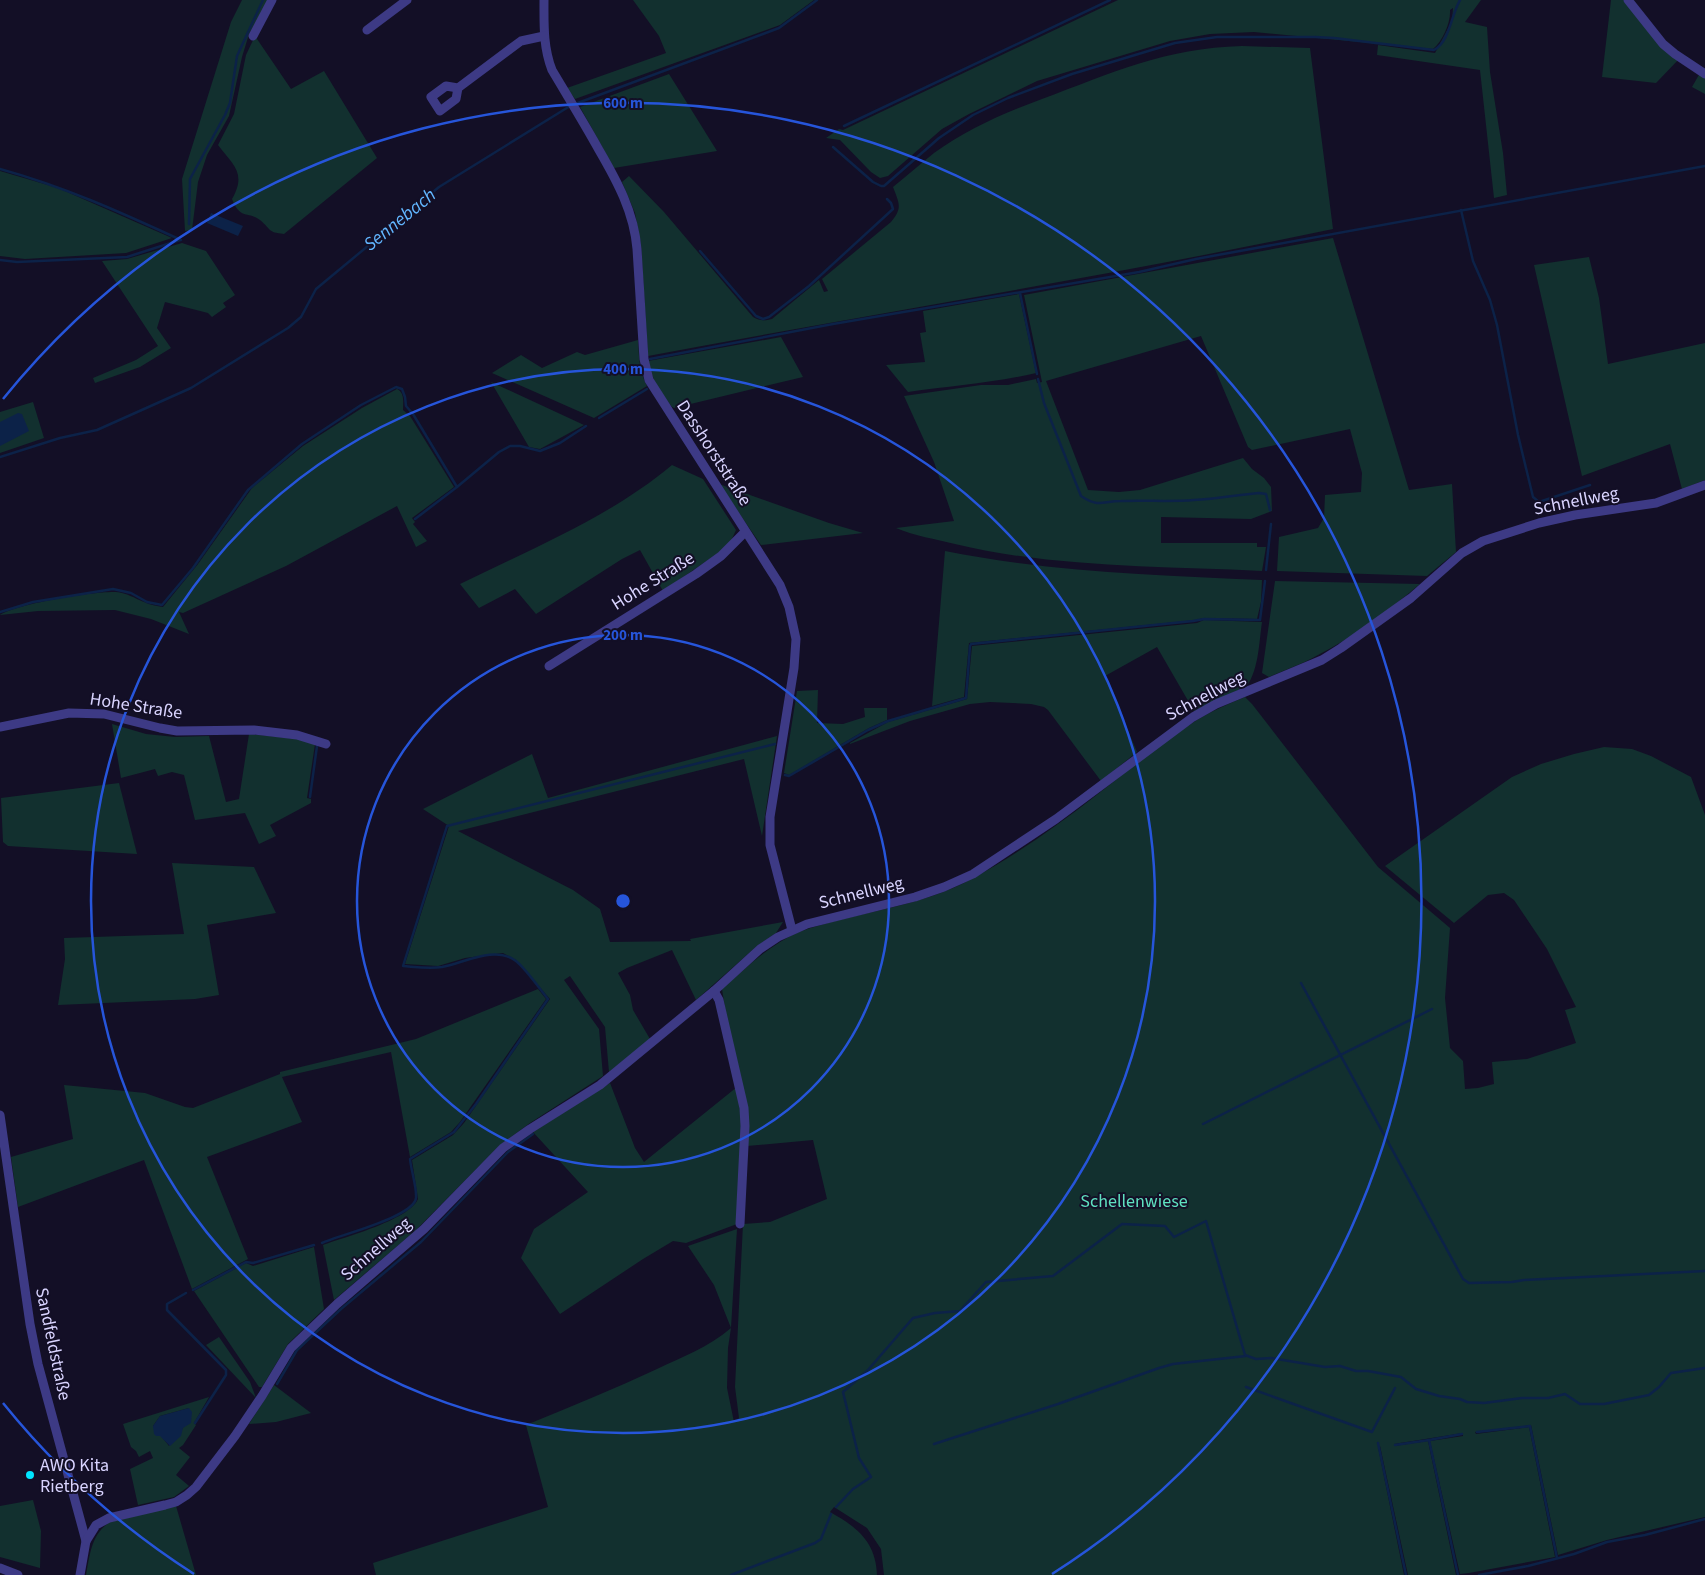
<svg xmlns="http://www.w3.org/2000/svg" width="1705" height="1575" font-family="'Source Sans 3',sans-serif">
<style>
.green{fill:#12302f;fill-rule:evenodd}
.water{fill:#0c2248}
.lines{fill:none;stroke-linecap:round;stroke-linejoin:round}
.stream{stroke:#0c2248;stroke-width:2.5}
.minor{stroke:#3d3a85;stroke-width:9}
.ring{fill:none;stroke:#2655da;stroke-width:2.5}
.poi-dot{fill:#00e5ff;stroke:#130f26;stroke-width:2}
.labels{text-anchor:middle;dominant-baseline:central;stroke-width:4;stroke-linejoin:round;paint-order:stroke}
.street-label{font-size:18px;fill:#d9d4ff;stroke:#130f26}
.park-label{font-size:18px;fill:#5fe0c0;stroke:#130f26}
.poi-label{font-size:18px;fill:#d9d4ff;stroke:#130f26;text-anchor:start}
.water-label{font-size:19px;font-style:italic;fill:#62b6ff;stroke:#130f26}
.centre{fill:#2655da;stroke:#130f26;stroke-width:2.5}
.ring-label{font-size:15px;text-anchor:middle;font-weight:bold;fill:#2655da;stroke:#130f26;stroke-width:4;stroke-linejoin:round;paint-order:stroke}
</style>
<rect width="100%" height="100%" fill="#130f26"/>
<!-- green -->
<g class="green">
<path d="M242,0H268L249,34L242,57L229,116L207,155L198,182L192,230L185,231L182,179L231,22Z"/>
<path d="M633,0H814L780,25L575,99L567,88L666,53L659,36Z"/>
<path d="M1118,0H1481L1465,22L1487,27L1490,72L1503,153L1507,195L1494,198L1480,70L1377,55L1378,45L1435,53L1452,21L1453,8L1450,10C1451,22 1443,41 1433,49L1254,32L1210,34L1170,41L1037,81L969,114L942,129L888,176L880,178L871,172L840,140L826,138L839,129L843,130Z"/>
<path d="M1611,0H1624L1679,59L1656,83L1602,77Z"/>
<path d="M255,36L291,89L324,71L377,158L284,234C267,232 272,230 260,220C248,211 240,220 232,199C247,173 233,165 218,145L234,114L246,55Z"/>
<path d="M1242,46L1310,48L1333,229C1105,277 876,313 648,356L641,245L635,213L622,182L629,176L664,212L753,317C760,321 764,321 772,319L819,280L824,292L828,291L822,279L891,222C903,208 899,203 893,187C907,176 920,164 934,153C967,129 1004,113 1042,99C1112,73 1165,48 1242,46Z"/>
<path d="M1700,73L1705,77V94L1692,87Z"/>
<path d="M669,74L717,151L614,168L580,107Z"/>
<path d="M0,171L58,188L172,238L126,253L25,259L0,256Z"/>
<path d="M1333,238L1409,490L1452,484L1456,552L1427,576L1277,571L1279,537L1318,528L1324,518L1325,495L1361,492L1362,473L1350,429L1252,450L1248,447L1201,336L1046,381L1088,490L1119,492L1140,490L1243,458L1252,469L1264,478L1271,487L1272,511L1251,519L1161,517V543H1257V547H1266L1262,571C1160,566 1055,568 955,544C935,539 915,536 896,528L954,521L934,462L904,396L981,385H1008L1036,379L1037,383L1042,382L1024,295Z"/>
<path d="M182,243L206,251L235,295L223,303L226,307L212,317L208,313L165,302L157,328L171,348L140,367L95,383L93,378L136,360L158,346L102,261L127,259Z"/>
<path d="M1589,257L1599,298L1608,364L1705,343V480L1682,489L1670,444L1582,476L1534,265Z"/>
<path d="M1019,294L1036,373C994,383 951,386 908,392L886,365L925,362L920,333L926,332L923,311Z"/>
<path d="M781,337L803,377L674,408L671,406C661,392 651,379 648,361Z"/>
<path d="M638,340C639,356 639,371 647,386L594,418L492,373L521,355L542,368L577,352L585,355Z"/>
<path d="M491,382L584,425L540,449L529,447Z"/>
<path d="M397,389C405,393 403,402 403,410L410,416L454,487L412,518L415,522L413,524L427,541L416,547L397,506L286,566L183,613L179,612L189,634L151,619L115,610L38,611L0,615C16,604 94,591 116,592C127,593 134,598 144,602C150,605 157,606 163,607L198,564L252,488L303,446L362,408Z"/>
<path d="M33,402L44,438L0,453V412Z"/>
<path d="M672,465L703,479L736,530L731,541L718,553L663,591L640,550L622,559L536,614L515,589L479,608L460,584C533,548 610,517 672,465Z"/>
<path d="M719,484L829,523L863,533L761,545Z"/>
<path d="M945,551C1050,572 1156,575 1262,580L1261,602L1257,619L1204,618L1196,620L969,643L964,697L932,706Z"/>
<path d="M1275,581L1420,584C1389,610 1354,637 1318,655C1302,664 1285,670 1269,677L1262,673Z"/>
<path d="M1204,620L1262,622C1259,642 1259,668 1247,686L1194,711L1157,647L1105,676L1137,752L1101,781L1048,710L1044,707L1031,704L990,702L970,704L910,721L850,744V743L888,722L967,699L972,646L1197,623Z"/>
<path d="M818,690L817,723L843,724L865,717L864,708H887V720L869,728L789,775L784,773L797,691Z"/>
<path d="M1245,697L1252,704L1378,867L1450,928L1445,998L1450,1048L1463,1061L1465,1089L1478,1088L1494,1084L1492,1062L1527,1059L1576,1043L1565,1010L1576,1007L1547,949L1514,900L1504,893L1488,895L1454,923L1385,866L1512,777L1541,764L1574,754L1604,747L1632,749L1651,756L1691,777L1705,815V1517L1607,1540L1558,1555L1531,1425L1475,1432L1476,1434L1529,1427L1555,1557L1469,1573L1460,1574L1430,1441L1463,1436V1433L1394,1444V1446L1428,1441L1456,1575H1408L1380,1446L1378,1447L1404,1575H884L881,1549L867,1528L834,1507L830,1512C857,1527 876,1542 877,1575H376L373,1563L548,1507L526,1425C570,1407 614,1389 657,1369C682,1357 709,1347 731,1328L714,1285L688,1246L737,1229L731,1328L728,1348L727,1388L734,1422L739,1418L735,1387L743,1224L770,1222L827,1199L813,1140L747,1146L722,989C746,968 769,945 799,932C857,911 921,908 975,877C1017,854 1057,826 1094,797C1128,771 1161,743 1197,720C1212,711 1228,704 1245,697Z"/>
<path d="M112,724L146,734L175,737L209,736L226,802L239,799L249,734L298,739L315,744L307,798L311,799V803L270,825L276,836L259,844L245,813L195,820L184,775L172,772L158,776L155,769L121,778Z"/>
<path d="M777,736L762,836L744,759L458,831L573,890L600,909L610,942L691,941L690,939L783,922L776,933L757,946L696,1000L672,950L627,968L618,973L630,995L633,1010L650,1039L609,1072L605,1027L570,976L564,980L599,1029L603,1076L530,1123L500,1145L415,1231L334,1300L323,1245C345,1237 409,1220 418,1199L412,1160L453,1135L464,1123L550,999L516,960L503,953L465,958L438,966L405,964L449,826L423,809L532,754L548,798Z"/>
<path d="M119,783L137,854L8,846L3,842L1,798Z"/>
<path d="M172,863L254,867L276,913L207,925L219,995L195,999L58,1005L65,959L64,938L184,934Z"/>
<path d="M538,989L546,999L460,1122L451,1132L410,1157L391,1052L282,1077L302,1122L207,1157L248,1259L192,1289L144,1160L18,1207L11,1157L73,1139L64,1085L145,1093L185,1107L193,1108L280,1074V1072L416,1039Z"/>
<path d="M610,1083L635,1148L644,1162L737,1087L742,1125L737,1224L686,1243L673,1241L643,1259L560,1314L521,1258L534,1229L588,1192L533,1132Z"/>
<path d="M314,1247L324,1309L288,1344L262,1387H259L194,1291L246,1263L253,1266Z"/>
<path d="M219,1337L250,1382L256,1398L206,1345Z"/>
<path d="M274,1385L311,1413L276,1422L249,1424Z"/>
<path d="M209,1397L194,1423L196,1425L183,1445L179,1448L190,1457L176,1475L189,1486L174,1497L138,1505L130,1469L153,1458L150,1451L139,1457L136,1451L131,1447L123,1424ZM189,1408L183,1428L169,1446L153,1426L160,1416Z"/>
<path d="M33,1500L41,1531L40,1568L0,1557V1506Z"/>
<path d="M176,1506L196,1575H86C90,1555 91,1534 110,1522Z"/>
</g>
<!-- water -->
<g class="water">
<path d="M211,213L243,226L238,236L207,223Z"/>
<path d="M18,413L22,414L29,431L0,446V422Z"/>
<path d="M189,1408L192,1412L191,1423L183,1428L181,1436L170,1446L160,1436H156L154,1434L153,1426L160,1416Z"/>
</g>
<g class="lines">
<!-- stream -->
<g class="stream">
<path d="M575,104L779,28L817,0"/>
<path d="M844,126L1110,0"/>
<path d="M833,147L873,182L881,186H884L939,138L973,115L1008,98L1072,74L1175,43L1217,37H1315L1334,38L1434,50C1450,41 1451,15 1460,0"/>
<path d="M0,169C65,187 120,212 181,240"/>
<path d="M1461,210L1473,261L1490,300L1497,325L1518,435L1533,497L1539,502L1590,485"/>
<path d="M189,224L190,179L225,115L230,103L237,56L263,0"/>
<path d="M700,251L756,316L763,319L769,317L809,286L893,209L891,203L887,199"/>
<path d="M0,260L17,262L127,257L180,240"/>
<path d="M1020,293L1037,374"/>
<path d="M650,359L833,324L1139,272L1196,259L1705,166"/>
<path d="M1038,379L1044,403L1081,496C1099,508 1102,501 1121,501C1146,500 1170,502 1194,500C1216,499 1237,495 1259,493L1266,494L1270,510"/>
<path d="M599,418L647,389"/>
<path d="M0,457L60,438L97,430L191,388L288,328L301,317L316,289L439,187L570,106"/>
<path d="M415,519L457,487"/>
<path d="M1266,570L1271,524"/>
<path d="M0,612L33,602L113,589L131,593L147,602L162,605L193,568L248,490L302,444L361,405L396,387L402,389L405,397L406,406L413,414L457,487L499,452L510,446H520L540,451L560,443L586,426"/>
<path d="M785,775L789,776L868,730L888,721L966,698L970,646L971,644L1193,621L1204,619L1260,620L1265,581"/>
<path d="M310,797L317,746"/>
<path d="M1301,983L1463,1279L1469,1283L1512,1282L1524,1280L1705,1271"/>
<path d="M1203,1124L1432,1009"/>
<path d="M322,1243C339,1235 414,1217 416,1198C417,1188 411,1170 410,1159L454,1132L476,1104L548,999C539,988 526,969 516,961C495,945 464,963 442,967C429,969 416,967 403,966L447,826L775,744"/>
<path d="M193,1290L246,1262L253,1263L314,1245"/>
<path d="M186,1293L167,1304V1310L226,1370V1375L195,1423"/>
<path d="M277,1384L297,1350L341,1309L421,1242L508,1152L533,1134"/>
<path d="M1246,1387L1372,1432L1395,1388"/>
<path d="M1477,1432L1530,1426L1557,1558"/>
<path d="M1429,1440L1462,1434"/>
<path d="M1378,1443L1406,1575"/>
<path d="M934,1444L1058,1404L1159,1368L1173,1364L1246,1356"/>
<path d="M1395,1445L1429,1440L1458,1575"/>
<path d="M836,1507L853,1489L871,1477L859,1458L843,1392L868,1370L913,1318L935,1313L960,1311L986,1282L1053,1276L1122,1224L1165,1226L1174,1237L1206,1221L1245,1355L1256,1359L1271,1358L1325,1367L1340,1366L1356,1371H1368L1401,1377L1416,1389L1439,1396L1460,1399L1467,1402L1484,1403L1522,1398H1548L1565,1394L1580,1404H1604L1649,1395L1659,1387L1671,1373L1705,1368"/>
<path d="M731,1575L815,1543L821,1539L831,1514"/>
<path d="M1479,1575L1528,1566L1574,1554L1607,1542L1645,1535L1705,1519"/>
</g>
<!-- minor -->
<g class="minor">
<path d="M544,0C544,24 543,47 552,70C568,97 584,123 599,150C617,181 634,212 637,249L644,359L649,380L780,585L789,607L796,639L794,668L770,817V845L792,930"/>
<path d="M1628,0L1663,44L1675,54L1705,74"/>
<path d="M367,30L407,0"/>
<path d="M253,36L272,0"/>
<path d="M458,88L456,99L440,111L431,97L446,86L458,88L521,41L544,36"/>
<path d="M549,666L696,574L721,556L745,532"/>
<path d="M0,727L69,713L104,714L160,728L177,731L254,730L297,735L326,744"/>
<path d="M714,991L719,1000L744,1108L745,1126L740,1224"/>
<path d="M0,1115L30,1324L38,1364L86,1541L80,1575"/>
<path d="M86,1541L96,1525L109,1518L165,1505L176,1502L187,1495L196,1487L235,1436L262,1396L291,1348L337,1304L424,1229L503,1148L530,1129L600,1085L714,991L760,949L778,937L807,924L915,897L944,887L973,874L1056,819L1193,717L1216,704L1322,660L1341,648L1411,598L1462,553L1483,541L1539,523L1575,515L1656,503L1705,485"/>
<path d="M0,1568L18,1575"/>
</g>
</g>
<!-- distance rings -->
<g class="ring">
<circle cx="623" cy="901" r="266"/>
<circle cx="623" cy="901" r="532"/>
<path d="M194 1574A798 798 0 0 1 3 1403M3 399A798 798 0 1 1 1052 1574"/>
</g>
<!-- markers -->
<circle class="poi-dot" cx="30" cy="1475" r="5"/>
<g class="labels">
<!-- street labels -->
<g class="street-label">
<text transform="translate(714 453) rotate(57)">Dasshorststraße</text>
<text transform="translate(1576 501) rotate(-11)">Schnellweg</text>
<text transform="translate(653 581) rotate(-32)">Hohe Straße</text>
<text transform="translate(1205 696) rotate(-28)">Schnellweg</text>
<text transform="translate(136 706) rotate(9)">Hohe Straße</text>
<text transform="translate(861 893) rotate(-14)">Schnellweg</text>
<text transform="translate(376 1249) rotate(-41)">Schnellweg</text>
<text transform="translate(53 1344) rotate(78)">Sandfeldstraße</text>
</g>
<!-- park labels -->
<g class="park-label">
<text x="1134" y="1201">Schellenwiese</text>
</g>
<!-- poi labels -->
<g class="poi-label">
<text x="40" y="1465">AWO Kita<tspan x="40" dy="21">Rietberg</tspan></text>
</g>
<!-- water labels -->
<g class="water-label">
<text transform="translate(400 220) rotate(-39)">Sennebach</text>
</g>
</g>
<circle cx="623" cy="901" r="8" class="centre"/>
<g class="ring-label">
<text x="623" y="108">600 m</text>
<text x="623" y="374">400 m</text>
<text x="623" y="640">200 m</text>
</g>
</svg>
